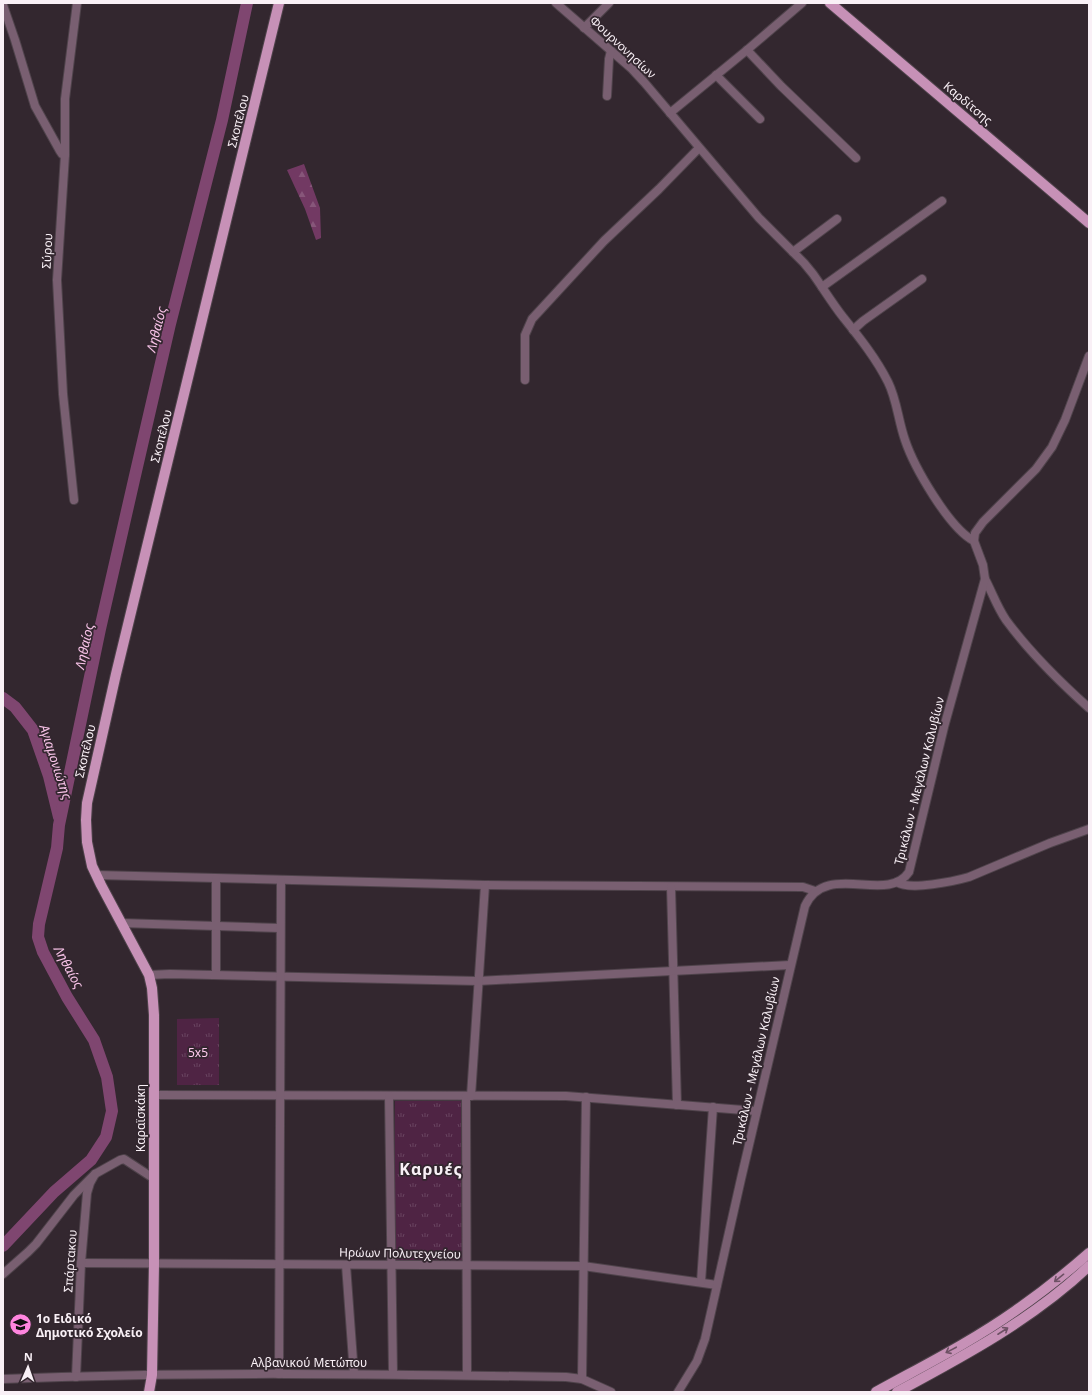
<svg xmlns="http://www.w3.org/2000/svg" width="1092" height="1395" font-family="'Noto Sans',sans-serif">
<style>
.grass{fill:url(#grass-tufts)}
.forest{fill:url(#forest-firs)}
.lines{fill:none;stroke-linecap:round;stroke-linejoin:round}
.river{stroke:#7f4670;stroke-width:12}
.minor-casing{stroke:#4f434b;stroke-width:10}
.major-casing{stroke:#4f434b;stroke-width:12}
.minor{stroke:#795f71;stroke-width:8}
.major{stroke:#c791b7;stroke-width:10}
.oneway{stroke:#6e5165}
.labels{text-anchor:middle;dominant-baseline:central;stroke-width:3.5;stroke-linejoin:round;paint-order:stroke}
.street-label{font-size:12px;fill:#f9f0f6;stroke:#33272f}
.park-label{font-size:12px;fill:#fec9ed;stroke:#33272f}
.poi-label{font-size:12px;font-weight:bold;fill:#f9f0f6;stroke:#33272f;text-anchor:start}
.water-label{font-size:13px;font-style:italic;fill:#f8c3e8;stroke:#33272f}
.district-label{font-size:16px;font-weight:bold;letter-spacing:1px;fill:#f9f0f6;stroke:#33272f}
</style>
<defs>
<pattern id="grass-tufts" width="24" height="20" patternUnits="userSpaceOnUse"><rect width="24" height="20" fill="#4f2444"/><path d="M3 7l-1-3M5 7V3M7 7l1-3M15 17l-1-3M17 17v-4M19 17l1-3" fill="none" stroke="#694460"/></pattern>
<pattern id="forest-firs" width="22" height="20" patternUnits="userSpaceOnUse"><rect width="22" height="20" fill="#723963"/><path d="M5 1l3.5 6h-7zM16 11l3.5 6h-7z" fill="#87567a"/></pattern>
</defs>
<rect width="100%" height="100%" fill="#33272f"/>
<!-- grass -->
<g class="grass">
<path d="M219,1018V1085H177V1019Z"/>
<path d="M395,1101H461L462,1261H394Z"/>
</g>
<!-- forest -->
<path class="forest" d="M304,164L320,208L321,238L316,240L305,209L287,170Z"/>
<g class="lines">
<!-- river -->
<g class="river">
<path d="M3,698L15,707L33,730L49,776L59,817"/>
<path d="M3,1246L54,1192L91,1160L106,1137L112,1111L107,1077L94,1040L67,997L43,952L38,937L39,924L57,848L59,825L100,629L134,480L170,324L222,120L247,3"/>
</g>
<defs>
<g id="minor">
<path d="M556,3L632,69L644,82L759,218L804,263L813,274C823,288 832,303 843,317C859,337 876,358 888,382C897,400 898,420 905,440C914,467 949,528 974,541"/>
<path d="M3,5L15,40L35,106L60,151L62,154L65,155"/>
<path d="M584,28L609,3"/>
<path d="M747,50L781,86L856,158"/>
<path d="M716,75L760,119"/>
<path d="M607,96L609,59L611,51"/>
<path d="M670,113L747,50L802,3"/>
<path d="M793,252L837,219"/>
<path d="M822,287L942,201"/>
<path d="M853,330L863,321L922,279"/>
<path d="M525,380V335L532,319L604,241L659,189L699,148"/>
<path d="M74,500L63,394L57,280L65,155V99L77,3"/>
<path d="M985,579C992,592 997,607 1006,620C1028,650 1061,683 1089,708"/>
<path d="M96,875L485,885L803,887L815,891"/>
<path d="M216,879V975"/>
<path d="M897,882C909,891 955,881 969,877L1050,843L1089,829"/>
<path d="M671,887L677,1105"/>
<path d="M121,923L280,928"/>
<path d="M149,975L170,974L478,981L790,965"/>
<path d="M153,1095L566,1096L756,1111"/>
<path d="M389,1096L393,1374"/>
<path d="M466,1096L467,1375"/>
<path d="M471,1096L485,885"/>
<path d="M81,1263L583,1266L717,1285"/>
<path d="M346,1265L354,1374"/>
<path d="M3,1274L28,1252L36,1244L74,1195L95,1174L120,1160L124,1159L153,1178"/>
<path d="M701,1282L713,1107"/>
<path d="M279,1374L281,880"/>
<path d="M76,1377L81,1263L87,1193L90,1183L95,1174"/>
<path d="M3,1379C191,1371 379,1374 566,1377L582,1379L611,1392"/>
<path d="M582,1379L586,1097"/>
<path d="M678,1392L697,1361L705,1339L741,1179L805,906C826,860 887,905 909,872L944,727L985,579L983,565L974,541L975,533L983,522L1036,469L1052,447L1065,420L1089,356"/>
</g>
<g id="major">
<path d="M830,3L1089,223"/>
<path d="M149,1392L152,1375L154,1264V1015L152,988L149,975L101,885L92,866L87,842L86,820L87,803L116,674L279,3"/>
<path d="M876,1392C923,1366 971,1342 1015,1311C1041,1293 1065,1274 1089,1253"/>
<path d="M897,1392C964,1356 1033,1319 1089,1266"/>
</g>
</defs>
<!-- minor casing -->
<use href="#minor" class="minor-casing"/>
<!-- major casing -->
<use href="#major" class="major-casing"/>
<!-- minor -->
<use href="#minor" class="minor"/>
<!-- major -->
<use href="#major" class="major"/>
</g>
<!-- one-way arrows -->
<defs><path id="oneway-shaft" d="M-6 0H5M1.5-3L5.5 0L1.5 3" fill="none" stroke-width="1.6" stroke-linecap="round" stroke-linejoin="round"/></defs>
<g class="oneway">
<use href="#oneway-shaft" transform="translate(1059 1278) rotate(141)"/>
<use href="#oneway-shaft" transform="translate(1003 1331) rotate(-33)"/>
<use href="#oneway-shaft" transform="translate(951 1350) rotate(152)"/>
</g>
<!-- icons -->
<defs>
<symbol id="school-disc" viewBox="-11 -11 22 22"><circle r="9.5" fill="#ff85df" stroke="#33272f"/><path d="M0-5L7-2L0 1L-7-2ZM-4 1L0 2.5L4 1V4Q0 6-4 4Z" fill="#111"/></symbol>
</defs>
<g fill-rule="evenodd">
<use href="#school-disc" x="8" y="1312" width="25" height="25"/>
</g>
<g class="labels">
<!-- street labels -->
<g class="street-label">
<text transform="translate(623 47) rotate(43)">Φουρνονησίων</text>
<text transform="translate(968 103) rotate(40)">Καρδίτσης</text>
<text transform="translate(238 121) rotate(-76)">Σκοπέλου</text>
<text transform="translate(47 251) rotate(-87)">Σύρου</text>
<text transform="translate(161 436) rotate(-76)">Σκοπέλου</text>
<text transform="translate(85 751) rotate(-77)">Σκοπέλου</text>
<text transform="translate(919 781) rotate(-76)">Τρικάλων - Μεγάλων Καλυβίων</text>
<text transform="translate(756 1061) rotate(-77)">Τρικάλων - Μεγάλων Καλυβίων</text>
<text transform="translate(140 1118) rotate(-90)">Καραϊσκάκη</text>
<text transform="translate(400 1253) rotate(1)">Ηρώων Πολυτεχνείου</text>
<text transform="translate(70 1261) rotate(-86)">Σπάρτακου</text>
<text x="309" y="1362">Αλβανικού Μετώπου</text>
</g>
<!-- park labels -->
<g class="park-label">
<text x="198" y="1052">5x5</text>
</g>
<!-- poi labels -->
<g class="poi-label">
<text x="36" y="1318">1ο Ειδικό<tspan x="36" dy="14">Δημοτικό Σχολείο</tspan></text>
</g>
<!-- water labels -->
<g class="water-label">
<text transform="translate(156 329) rotate(-76)">Ληθαίος</text>
<text transform="translate(84 646) rotate(-78)">Ληθαίος</text>
<text transform="translate(56 762) rotate(72)">Αγιαμονιώτης</text>
<text transform="translate(69 967) rotate(61)">Ληθαίος</text>
</g>
<!-- district labels -->
<g class="district-label">
<text x="431" y="1169">Καρυές</text>
</g>
</g>
<!-- border -->
<rect width="1092" height="1395" fill="none" stroke="#f9f0f6" stroke-width="8"/>
<!-- north arrow -->
<g transform="translate(28 1367) rotate(2)" stroke="#33272f" stroke-width="3" paint-order="stroke">
<path d="M0-3L7 15L0 10L-7 15Z" fill="#f9f0f6"/>
<text y="-6" font-size="11" font-weight="bold" text-anchor="middle" fill="#f9f0f6">N</text>
</g>
</svg>
